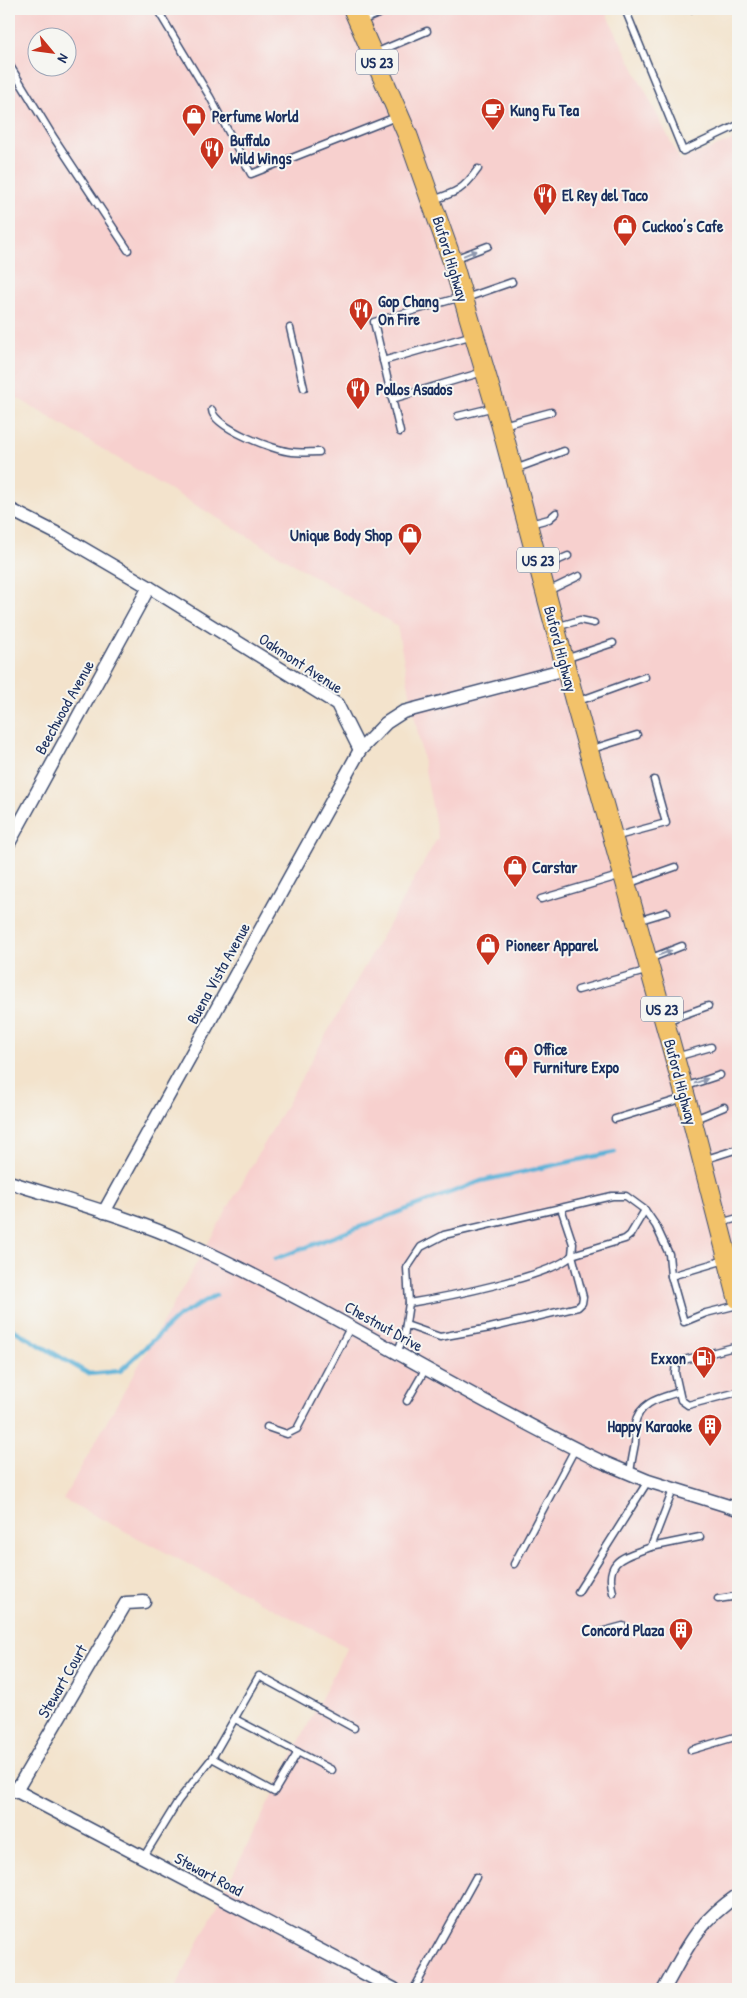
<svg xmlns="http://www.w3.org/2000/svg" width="747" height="1998" font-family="'Patrick Hand',sans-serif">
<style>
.built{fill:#f7d0ce;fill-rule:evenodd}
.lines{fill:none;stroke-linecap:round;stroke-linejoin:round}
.stream{stroke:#5bb1d7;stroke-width:4.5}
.lane-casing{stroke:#3b4a6e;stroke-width:9}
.street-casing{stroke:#3b4a6e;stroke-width:15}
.primary-casing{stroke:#3b4a6e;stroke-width:21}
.lane{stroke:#fff;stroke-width:6}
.street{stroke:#fff;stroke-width:12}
.primary{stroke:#f2c26a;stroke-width:19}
.oneway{fill:#8d97ae}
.labels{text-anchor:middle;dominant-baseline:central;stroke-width:4;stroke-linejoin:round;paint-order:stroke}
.shield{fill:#f6f6f2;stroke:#5d6b8a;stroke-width:1}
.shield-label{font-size:15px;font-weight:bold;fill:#1b2f5e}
.poi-label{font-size:16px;font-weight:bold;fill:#1b2f5e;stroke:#f6f6f2;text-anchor:start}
.street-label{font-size:16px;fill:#1b2f5e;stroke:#f6f6f2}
</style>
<rect width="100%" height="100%" fill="#f6f6f2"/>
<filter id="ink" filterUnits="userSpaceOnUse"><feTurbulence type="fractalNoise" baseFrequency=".02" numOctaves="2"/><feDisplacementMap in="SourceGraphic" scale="10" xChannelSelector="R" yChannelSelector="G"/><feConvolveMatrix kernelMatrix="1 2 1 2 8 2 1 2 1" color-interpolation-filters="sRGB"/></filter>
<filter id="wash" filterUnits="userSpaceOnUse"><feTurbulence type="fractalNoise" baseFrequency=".0096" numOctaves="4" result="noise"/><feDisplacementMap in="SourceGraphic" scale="20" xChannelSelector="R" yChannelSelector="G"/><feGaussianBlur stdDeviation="1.12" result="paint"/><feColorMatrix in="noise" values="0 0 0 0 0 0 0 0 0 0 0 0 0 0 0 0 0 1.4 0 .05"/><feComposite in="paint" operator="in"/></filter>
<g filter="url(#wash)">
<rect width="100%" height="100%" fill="#f3e3cc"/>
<!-- built -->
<path class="built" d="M9,9H604L680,160L738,138V1989H175L347,1647L63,1499L438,837L397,626L9,393ZM38,38H68V68H38Z"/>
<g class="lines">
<!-- stream -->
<g class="stream">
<path d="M275,1259L481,1181L615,1152"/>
<path d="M9,1327L89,1374L120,1371L179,1316L216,1295"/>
</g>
</g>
</g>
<g filter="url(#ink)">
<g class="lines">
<defs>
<g id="lane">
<path d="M157,9L210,97L251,174L396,117"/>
<path d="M625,9L683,151L738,125"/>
<path d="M689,9H691"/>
<path d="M361,21L390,9"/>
<path d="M375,53L427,31"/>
<path d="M9,64L54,138L128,250"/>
<path d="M433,200C457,192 463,190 478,169"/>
<path d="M454,259L488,246"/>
<path d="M466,298L512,282"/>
<path d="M290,328L304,388"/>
<path d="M383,361L473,335"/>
<path d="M392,399L483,372"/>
<path d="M212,410C213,427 275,451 292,452C301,453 310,452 319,452"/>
<path d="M458,416L495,407"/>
<path d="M503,425L551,412"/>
<path d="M400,432L374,322L461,297"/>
<path d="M515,469L564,451"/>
<path d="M530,524L549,519L556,513"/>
<path d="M541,568L568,556"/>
<path d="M546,592L579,576"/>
<path d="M556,627L580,620L594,623"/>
<path d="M565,659L613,643"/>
<path d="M576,702L645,677"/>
<path d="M589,750L637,735"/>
<path d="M614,837L666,823L654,780"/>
<path d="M627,884L675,867"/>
<path d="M541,899L622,875"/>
<path d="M637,921L667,912"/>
<path d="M649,959L682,946"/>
<path d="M578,990L649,970"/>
<path d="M666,1021L708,1006"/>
<path d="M676,1057L711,1047"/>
<path d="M684,1087L720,1075"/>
<path d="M615,1119L684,1098"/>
<path d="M695,1119L724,1107"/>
<path d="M703,1160L738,1149"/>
<path d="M720,1223L738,1218"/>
<path d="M671,1276L684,1322L706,1313L738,1305"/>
<path d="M409,1303C440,1298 555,1276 572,1255L573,1244L561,1208"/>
<path d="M406,1325L440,1337L490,1328L578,1307L582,1303L583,1297L572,1255L625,1239L630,1235L645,1210"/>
<path d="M738,1346L676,1362L675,1373L681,1400L688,1405L738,1392"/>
<path d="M397,1352L404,1337L409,1303L407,1268L421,1247L444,1235L612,1196H626L645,1210L656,1226L669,1254L671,1276L725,1260"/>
<path d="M407,1401L426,1368"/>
<path d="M267,1427L287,1434L297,1429L351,1326"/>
<path d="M630,1474C631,1463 633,1454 635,1444C636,1437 634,1431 635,1424C639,1402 660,1398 679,1392"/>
<path d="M651,1547L700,1537"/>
<path d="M514,1564L575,1449"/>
<path d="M578,1592L648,1481"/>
<path d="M613,1593C604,1559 624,1557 651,1547L673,1490"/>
<path d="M718,1599L738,1596"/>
<path d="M597,1633L623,1626"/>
<path d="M235,1719L332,1770"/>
<path d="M691,1750L738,1736"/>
<path d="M212,1758L274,1792L298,1752"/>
<path d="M143,1858L178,1801L212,1758L259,1676L354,1728"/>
<path d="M414,1989L476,1877"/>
</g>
<g id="street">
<path d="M9,509L60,535L149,587L337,704L360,750"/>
<path d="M9,843L149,587"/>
<path d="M9,1182C68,1201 130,1217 187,1243C328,1308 458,1392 598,1460L648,1481L738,1509"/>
<path d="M104,1212L360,750L386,723L403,712L566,669"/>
<path d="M9,1787L394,1989"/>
<path d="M16,1791L126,1603L144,1602"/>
<path d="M664,1989C688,1946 696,1924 738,1895"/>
</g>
<path id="primary" d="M353,9L408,136L452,260L501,425L575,702L692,1120L738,1299"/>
</defs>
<!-- lane casing -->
<use href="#lane" class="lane-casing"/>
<!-- street casing -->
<use href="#street" class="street-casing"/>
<!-- primary casing -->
<use href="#primary" class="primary-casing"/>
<!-- lane -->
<use href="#lane" class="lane"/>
<!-- street -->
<use href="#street" class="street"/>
<!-- primary -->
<use href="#primary" class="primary"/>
</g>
<!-- one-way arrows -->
<defs><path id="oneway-solid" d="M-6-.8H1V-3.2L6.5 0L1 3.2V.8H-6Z" transform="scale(1.25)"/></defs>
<g class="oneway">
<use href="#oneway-solid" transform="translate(470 253) rotate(-22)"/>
<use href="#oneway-solid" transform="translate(665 953) rotate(-21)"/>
<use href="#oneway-solid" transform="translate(701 1081) rotate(-20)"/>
</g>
</g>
<!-- icons -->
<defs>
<symbol id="cafe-pin" viewBox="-11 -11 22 30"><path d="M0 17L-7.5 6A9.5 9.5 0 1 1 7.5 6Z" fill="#c8321e" stroke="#f6f6f2"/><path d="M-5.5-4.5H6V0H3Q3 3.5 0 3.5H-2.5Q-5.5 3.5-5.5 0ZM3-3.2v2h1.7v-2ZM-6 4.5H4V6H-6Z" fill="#fff"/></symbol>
<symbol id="shop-pin" viewBox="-11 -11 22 30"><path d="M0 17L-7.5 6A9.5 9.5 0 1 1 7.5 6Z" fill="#c8321e" stroke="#f6f6f2"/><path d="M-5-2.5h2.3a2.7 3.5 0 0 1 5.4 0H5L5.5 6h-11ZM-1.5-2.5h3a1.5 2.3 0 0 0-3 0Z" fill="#fff"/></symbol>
<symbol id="restaurant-pin" viewBox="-11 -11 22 30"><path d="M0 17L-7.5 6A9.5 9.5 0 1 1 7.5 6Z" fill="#c8321e" stroke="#f6f6f2"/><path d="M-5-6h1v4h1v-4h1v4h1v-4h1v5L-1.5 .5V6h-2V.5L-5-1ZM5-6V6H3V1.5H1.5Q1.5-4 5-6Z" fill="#fff"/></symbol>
<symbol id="fuel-pin" viewBox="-11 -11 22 30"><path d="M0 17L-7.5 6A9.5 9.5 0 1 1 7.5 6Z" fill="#c8321e" stroke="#f6f6f2"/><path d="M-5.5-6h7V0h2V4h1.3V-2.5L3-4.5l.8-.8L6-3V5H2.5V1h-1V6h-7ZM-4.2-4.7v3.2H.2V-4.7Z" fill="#fff"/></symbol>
<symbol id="building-pin" viewBox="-11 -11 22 30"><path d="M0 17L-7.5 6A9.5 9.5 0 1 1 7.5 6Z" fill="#c8321e" stroke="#f6f6f2"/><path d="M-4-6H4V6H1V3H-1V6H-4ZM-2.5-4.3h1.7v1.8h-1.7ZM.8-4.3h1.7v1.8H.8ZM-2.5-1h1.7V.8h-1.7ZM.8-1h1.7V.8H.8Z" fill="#fff"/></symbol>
</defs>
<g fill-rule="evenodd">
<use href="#cafe-pin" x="479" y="96" width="28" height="38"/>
<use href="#shop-pin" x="180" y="102" width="28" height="38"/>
<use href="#restaurant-pin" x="198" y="135" width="28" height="38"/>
<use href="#restaurant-pin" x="531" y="181" width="28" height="38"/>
<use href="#shop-pin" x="611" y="212" width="28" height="38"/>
<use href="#restaurant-pin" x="347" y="296" width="28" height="38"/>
<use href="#restaurant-pin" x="344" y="375" width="28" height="38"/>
<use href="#shop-pin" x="396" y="521" width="28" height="38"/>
<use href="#shop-pin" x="501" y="853" width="28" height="38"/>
<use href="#shop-pin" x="474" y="931" width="28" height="38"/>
<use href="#shop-pin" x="502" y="1044" width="28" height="38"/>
<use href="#fuel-pin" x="690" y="1344" width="28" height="38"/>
<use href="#building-pin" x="696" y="1412" width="28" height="38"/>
<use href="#building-pin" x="667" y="1616" width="28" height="38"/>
</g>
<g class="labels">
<!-- shield labels -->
<g class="shield">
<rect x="356" y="49.5" width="42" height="25" rx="4"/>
<rect x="517" y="547.5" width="42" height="25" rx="4"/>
<rect x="641" y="996.5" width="42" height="25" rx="4"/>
</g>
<g class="shield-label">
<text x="377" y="62">US 23</text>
<text x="538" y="560">US 23</text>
<text x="662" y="1009">US 23</text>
</g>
<!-- poi labels -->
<g class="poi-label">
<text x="510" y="110">Kung Fu Tea</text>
<text x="212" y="116">Perfume World</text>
<text x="230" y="140">Buffalo<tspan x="230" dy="18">Wild Wings</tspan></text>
<text x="562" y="195">El Rey del Taco</text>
<text x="642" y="226">Cuckoo’s Cafe</text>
<text x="378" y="301">Gop Chang<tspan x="378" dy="18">On Fire</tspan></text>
<text x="376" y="389">Pollos Asados</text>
<text x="392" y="535" text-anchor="end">Unique Body Shop</text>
<text x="532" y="867">Carstar</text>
<text x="506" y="945">Pioneer Apparel</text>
<text x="534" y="1049">Office<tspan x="534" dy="18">Furniture Expo</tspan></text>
<text x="686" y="1358" text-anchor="end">Exxon</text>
<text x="692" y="1426" text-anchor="end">Happy Karaoke</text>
<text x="664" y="1630" text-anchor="end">Concord Plaza</text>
</g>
<!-- street labels -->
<g class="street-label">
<text transform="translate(451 259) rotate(73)">Buford Highway</text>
<text transform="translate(561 649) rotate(75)">Buford Highway</text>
<text transform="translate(301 663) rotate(33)">Oakmont Avenue</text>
<text transform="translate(64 707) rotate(-61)">Beechwood Avenue</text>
<text transform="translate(218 973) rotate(-61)">Buena Vista Avenue</text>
<text transform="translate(681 1082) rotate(75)">Buford Highway</text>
<text transform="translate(384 1326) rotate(29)">Chestnut Drive</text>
<text transform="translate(62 1681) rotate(-60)">Stewart Court</text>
<text transform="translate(209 1874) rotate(28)">Stewart Road</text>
</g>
</g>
<!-- margin -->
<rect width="747" height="1998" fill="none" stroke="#f6f6f2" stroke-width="30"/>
<!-- north arrow -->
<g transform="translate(52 52) rotate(119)"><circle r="24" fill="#f6f6f2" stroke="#9ea6b7"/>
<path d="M0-4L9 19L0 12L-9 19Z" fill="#c8321e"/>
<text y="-8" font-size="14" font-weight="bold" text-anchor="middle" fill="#1b2f5e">N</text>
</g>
</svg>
